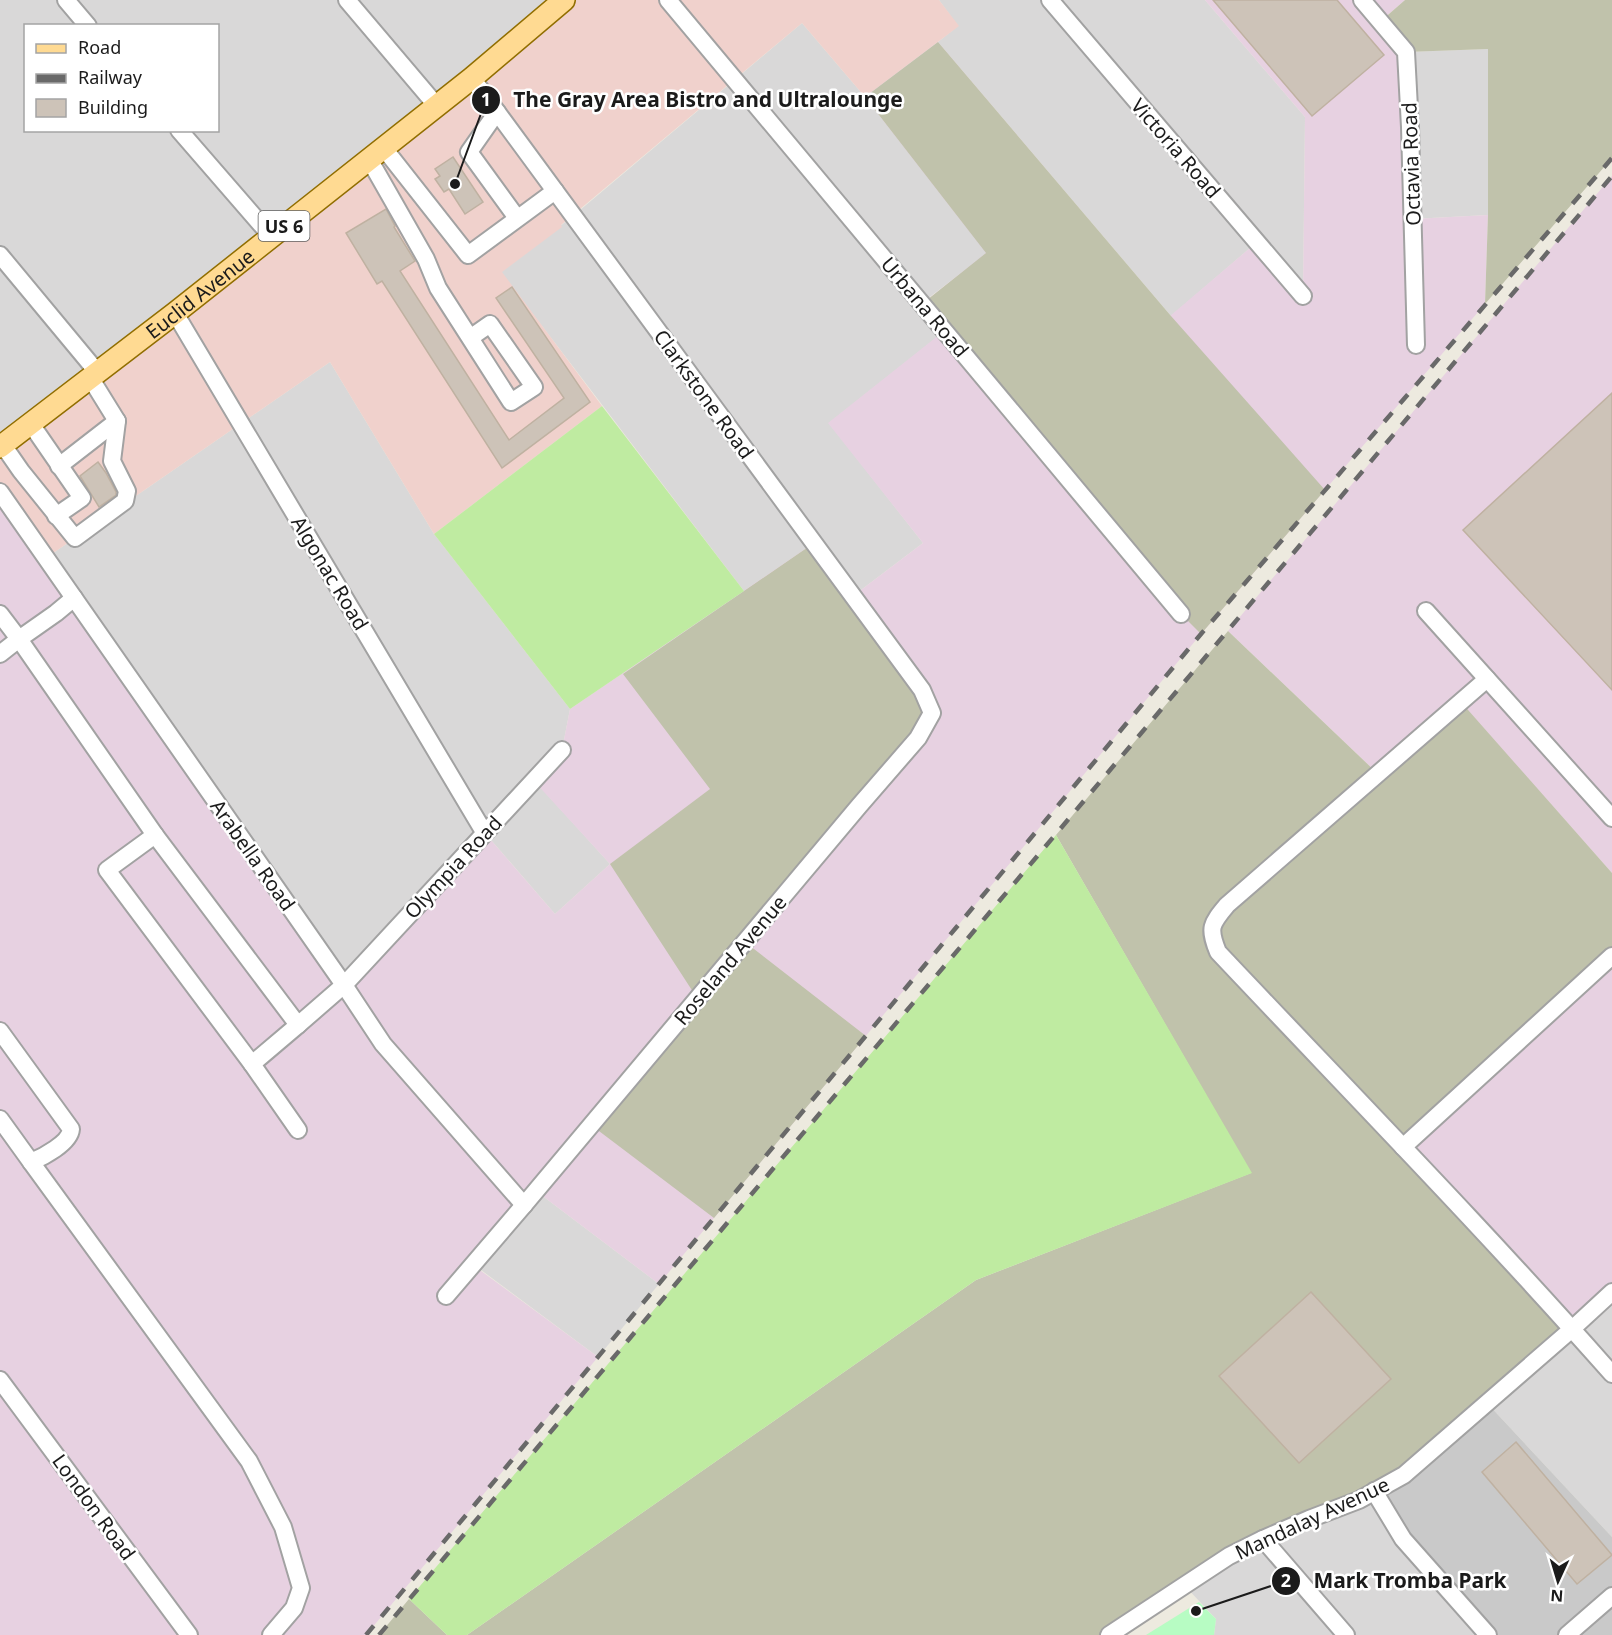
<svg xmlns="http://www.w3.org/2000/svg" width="1612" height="1635" font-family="'Noto Sans',sans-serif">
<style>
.residential{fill:#d9d8d8;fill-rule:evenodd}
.commercial{fill:#f0d1cc}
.industrial{fill:#e7d1e1}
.religious{fill:#c9c9c9}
.construction{fill:#c0c2ab}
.grass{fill:#bfeba1}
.park{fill:#b7fcc3}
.building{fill:#cdc3b8;stroke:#bfb1a1;stroke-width:1.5}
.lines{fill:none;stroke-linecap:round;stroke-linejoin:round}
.minor-casing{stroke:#a2a2a2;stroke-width:20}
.major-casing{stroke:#916e00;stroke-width:24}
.minor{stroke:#fff;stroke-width:16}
.major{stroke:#ffda92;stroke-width:21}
.rail{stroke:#696969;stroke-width:4.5;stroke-dasharray:12 12;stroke-linecap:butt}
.labels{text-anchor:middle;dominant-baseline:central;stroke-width:5;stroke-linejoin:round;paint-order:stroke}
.shield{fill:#fff;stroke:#5f5f5f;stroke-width:1.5}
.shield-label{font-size:18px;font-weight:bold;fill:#1b1b1b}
.street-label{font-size:20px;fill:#1b1b1b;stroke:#fff}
.leader{fill:none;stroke:#1b1b1b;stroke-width:2}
.callout-dot{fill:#1b1b1b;stroke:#fff;stroke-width:2}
.mark-label{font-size:18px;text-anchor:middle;font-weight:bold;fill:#fff}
.callout-label{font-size:21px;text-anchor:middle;font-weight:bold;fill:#1b1b1b;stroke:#fff;stroke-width:5;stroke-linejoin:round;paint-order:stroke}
</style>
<rect width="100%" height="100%" fill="#edeadf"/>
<!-- residential -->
<g class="residential">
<path d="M0,0H564L0,447ZM26,26H218V130H26Z"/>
<path d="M939,0H1205L1305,117L1303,296L1257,242L1171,316L938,42L958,26Z"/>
<path d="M802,23L865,97L987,253L922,303L945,331L829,423L923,543L853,596L814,543L744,591L501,272L573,216Z"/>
<path d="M1488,49V215L1412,219L1406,52Z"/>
<path d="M330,362L434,534L570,709L562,750L534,780L610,864L555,914L485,833L344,985L46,558Z"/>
<path d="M536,1191L659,1284L598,1357L473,1264Z"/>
<path d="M1612,1292V1537L1487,1403Z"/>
<path d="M1374,1491L1488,1635H1214L1216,1619L1185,1586Z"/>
</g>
<!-- commercial -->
<path class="commercial" d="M564,0H939L959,26L865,97L802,23L561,225L562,227L502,272L602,406L434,534L330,362L46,558L0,492V447Z"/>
<!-- industrial -->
<g class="industrial">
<path d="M1205,0H1405L1381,21L1406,52L1413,219L1488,215L1485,304L1201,634L659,1284L536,1191L473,1265L598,1357L366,1635H0V492L344,985L484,832L555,914L610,864L533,780L562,750L570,709L814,543L853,596L923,543L828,423L944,331L922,304L986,253L865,97L938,42L1170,316L1257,242L1303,295L1305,117Z"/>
<path d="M1612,176V873L1461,703L1378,774L1228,631Z"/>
<path d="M1612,956V1292L1572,1329L1403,1147Z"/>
</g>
<!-- religious -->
<path class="religious" d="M1487,1403L1612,1537V1635H1488L1374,1491Z"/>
<!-- construction -->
<g class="construction">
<path d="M1405,0H1612V158L1485,304L1488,215V49L1406,52L1381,21Z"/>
<path d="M938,42L1171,316L1325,490L1201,634L1181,614L922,304L986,253L865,97Z"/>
<path d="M814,543L932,713L745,942L866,1036L714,1218L591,1125L697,998L610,864L710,789L623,674Z"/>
<path d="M1228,631L1378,774L1461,702L1612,873V956L1403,1147L1572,1329L1404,1475L1309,1519L1109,1635H467L976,1280L1251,1173L1056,835Z"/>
<path d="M409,1599L447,1635H379Z"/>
</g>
<!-- grass -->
<g class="grass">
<path d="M602,406L744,591L570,709L434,534Z"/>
<path d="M1056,835L1252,1173L976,1280L467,1635H447L409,1599Z"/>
</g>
<!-- park -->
<path class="park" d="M1199,1602L1216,1619L1214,1635H1146Z"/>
<!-- building -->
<g class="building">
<path d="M1213,0H1337L1384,55L1312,116Z"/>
<path d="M453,157L483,202L465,214L449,189L444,192L435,179L440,176L435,169Z"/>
<path d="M386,209L395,226L394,227L415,261L400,271L509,440L564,398L496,298L512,287L590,402L502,468L382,281L377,284L346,233Z"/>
<path d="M1612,393V690L1463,530Z"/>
<path d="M98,462L106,473L116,492V495L99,507L80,476Z"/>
<path d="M1311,1292L1391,1379L1299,1463L1219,1376Z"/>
<path d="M1516,1442L1612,1555L1577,1584L1482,1472Z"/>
</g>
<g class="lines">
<defs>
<g id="minor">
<path d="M66,0L88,26"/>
<path d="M347,0L436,105"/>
<path d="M668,0L1181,614"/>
<path d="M1050,0L1303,296"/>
<path d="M1362,0L1406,52L1410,127L1416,345"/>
<path d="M497,112L469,152L517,218"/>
<path d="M179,130L271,236"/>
<path d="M383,147L468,255L555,191"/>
<path d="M369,159L426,259L438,288L511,402L534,387L490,324L470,338"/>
<path d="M0,255L98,373"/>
<path d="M175,313L484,832"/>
<path d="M31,424L82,498L56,516"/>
<path d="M3,445L21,471L75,538L125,501L127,491L112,461L117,421L91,379"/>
<path d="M59,466L117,421"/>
<path d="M0,492L344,985L383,1044L524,1205"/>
<path d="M74,598L56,613L19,639L155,835L298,1025L344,985L562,750"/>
<path d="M1426,611L1612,818"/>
<path d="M0,614L19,639L0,654"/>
<path d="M1487,679L1227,905C1211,924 1208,928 1218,952C1350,1092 1485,1230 1612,1374"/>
<path d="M155,835L107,870L252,1064"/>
<path d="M0,1031L71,1129C70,1143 43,1157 31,1162L0,1119"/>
<path d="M298,1130L252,1064L298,1025"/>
<path d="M1403,1147L1612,956"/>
<path d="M31,1162L249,1461L283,1527L301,1588L294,1608L271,1635"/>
<path d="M446,1296L524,1205L859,806L918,738L932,713L922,690L472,78"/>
<path d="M0,1380L189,1635"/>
<path d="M1374,1491L1403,1539L1488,1635"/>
<path d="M1263,1539L1346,1635"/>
<path d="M1109,1635L1229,1556L1263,1539L1309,1519L1359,1500L1404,1475L1572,1329L1612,1292"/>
<path d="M1567,1635L1612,1596"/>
</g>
<g id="major">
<path id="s1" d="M0,447L175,313L472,78L564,0"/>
</g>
</defs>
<!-- minor casing -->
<use href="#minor" class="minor-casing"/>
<!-- major casing -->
<use href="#major" class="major-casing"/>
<!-- minor -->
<use href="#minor" class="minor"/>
<!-- major -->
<use href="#major" class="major"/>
<!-- rail -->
<g class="rail">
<path d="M366,1635L1201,634L1612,158"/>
<path d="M379,1635L1612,176"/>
</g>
</g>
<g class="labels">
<!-- shield labels -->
<rect class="shield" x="258.5" y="211" width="51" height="30" rx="4.5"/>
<g class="shield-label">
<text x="284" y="226">US 6</text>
</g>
<!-- street labels -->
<g class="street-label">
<text transform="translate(1176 148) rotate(49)">Victoria Road</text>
<text transform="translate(1411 164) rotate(-92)">Octavia Road</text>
<text stroke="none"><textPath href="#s1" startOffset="252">Euclid Avenue</textPath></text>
<text transform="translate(925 307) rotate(50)">Urbana Road</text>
<text transform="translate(704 394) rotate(54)">Clarkstone Road</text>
<text transform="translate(330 573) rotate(59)">Algonac Road</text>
<text transform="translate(253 855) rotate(55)">Arabella Road</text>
<text transform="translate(453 867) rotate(-47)">Olympia Road</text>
<text transform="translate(730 960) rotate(-50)">Roseland Avenue</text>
<text transform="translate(94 1507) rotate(54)">London Road</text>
<text transform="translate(1312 1518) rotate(-25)">Mandalay Avenue</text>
</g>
</g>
<!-- callouts -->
<path class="leader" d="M455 184L486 100M1196 1611L1286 1581"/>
<g class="callout-dot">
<circle cx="455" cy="184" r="6"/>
<circle cx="1196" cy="1611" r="6"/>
<circle cx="486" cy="100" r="15"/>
<circle cx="1286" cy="1581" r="15"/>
</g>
<g class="mark-label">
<text x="486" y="106">1</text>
<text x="1286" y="1587">2</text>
</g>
<g class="callout-label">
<text x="708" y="107">The Gray Area Bistro and Ultralounge</text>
<text x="1410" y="1588">Mark Tromba Park</text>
</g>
<!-- legend -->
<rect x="24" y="24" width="195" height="108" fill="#ffffff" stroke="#a4a4a4" stroke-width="1.5"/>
<rect x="36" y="44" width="30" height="9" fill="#ffda92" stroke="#a4a4a4" stroke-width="1.5"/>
<text x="78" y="54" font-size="18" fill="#1b1b1b">Road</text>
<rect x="36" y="74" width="30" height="9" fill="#696969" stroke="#a4a4a4" stroke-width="1.5"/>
<text x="78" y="84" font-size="18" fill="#1b1b1b">Railway</text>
<rect x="36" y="99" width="30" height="18" fill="#cdc3b8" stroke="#a4a4a4" stroke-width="1.5"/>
<text x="78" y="114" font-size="18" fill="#1b1b1b">Building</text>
<!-- north arrow -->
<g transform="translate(1558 1581) rotate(184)" stroke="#ffffff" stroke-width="4.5" paint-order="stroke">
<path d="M0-4.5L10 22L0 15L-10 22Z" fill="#1b1b1b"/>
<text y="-9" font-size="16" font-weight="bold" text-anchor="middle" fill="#1b1b1b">N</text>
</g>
</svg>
